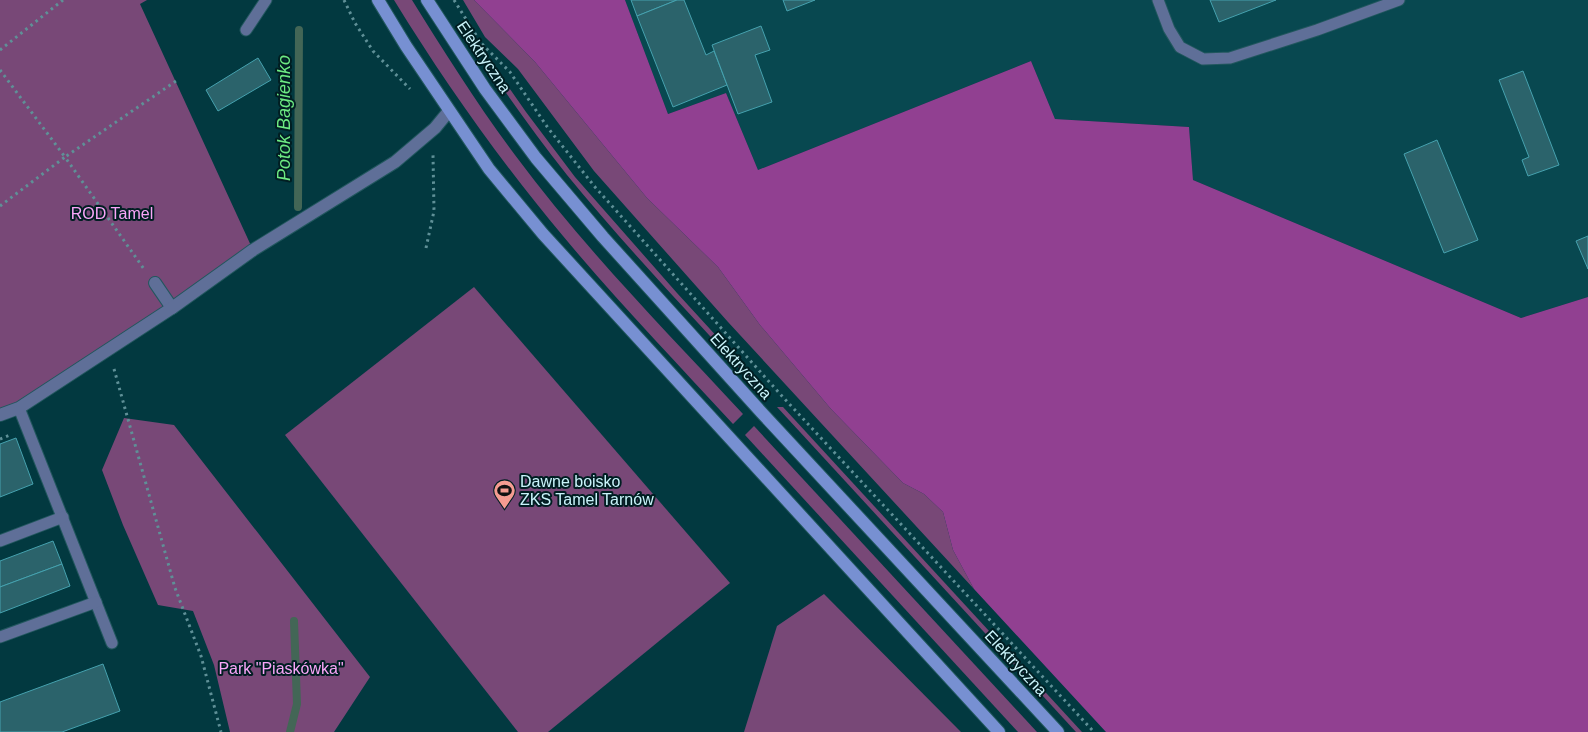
<svg xmlns="http://www.w3.org/2000/svg" width="1588" height="732" font-family="Arial,sans-serif">
<style>
.built{fill:#084850}
.green{fill:#784877}
.forest{fill:#914091}
.lines{fill:none;stroke-linecap:round;stroke-linejoin:round}
.stream{stroke:#436656;stroke-width:8}
.building{fill:#2b636b;stroke:#46a2af}
.service-casing{stroke:#22575e;stroke-width:13}
.minor-casing{stroke:#22575e;stroke-width:14}
.secondary-casing{stroke:#22575e;stroke-width:14}
.path{stroke:#5f9097;stroke-width:3;stroke-dasharray:2.5 4;stroke-linecap:butt}
.service{stroke:#5f6f98;stroke-width:11}
.minor{stroke:#5f6f98;stroke-width:12}
.secondary{stroke:#7790d2;stroke-width:12}
.labels{text-anchor:middle;dominant-baseline:central;stroke-width:4;stroke-linejoin:round;paint-order:stroke}
.street-label{font-size:16px;fill:#caf4fb;stroke:#011e22}
.park-label{font-size:16px;fill:#faa6f9;stroke:#011e22}
.poi-label{font-size:16px;fill:#caf4fb;stroke:#011e22;text-anchor:start}
.water-label{font-size:18px;font-style:italic;fill:#6dea83;stroke:#011e22}
</style>
<rect width="100%" height="100%" fill="#023940"/>
<!-- built -->
<path class="built" d="M625,0H1588V297L1521,318L1193,180L1189,127L1055,119L1031,61L758,170L726,93L668,114Z"/>
<!-- green -->
<g class="green">
<path d="M0,0H147L140,4L253,250L0,418Z"/>
<path d="M394,0H412C445,53 477,104 515,155C583,247 665,330 743,414L733,424C676,362 617,301 563,236C501,162 445,83 394,0Z"/>
<path d="M463,0H474L535,62L647,198L718,267L760,325L831,409L903,483L924,494L943,512L953,550L974,589L728,322L594,171L518,69L485,37Z"/>
<path d="M482,58L498,72L526,112L575,177L677,293L765,389L764,395C698,322 629,251 567,175C537,137 509,98 482,58Z"/>
<path d="M474,287L730,583L548,732H518L285,435Z"/>
<path d="M777,407H783L1082,732H1076Z"/>
<path d="M124,418L174,425L370,677L334,732H230L214,665L193,611L158,605L123,525L102,470Z"/>
<path d="M754,426L1037,732H1018L745,435Z"/>
<path d="M824,594L961,732H744L777,626Z"/>
</g>
<!-- forest -->
<path class="forest" d="M474,0H625L668,114L726,93L758,170L1031,61L1055,119L1189,127L1193,180L1521,318L1588,297V732H1106L974,589L953,550L943,512L924,494L903,483L831,409L760,325L718,267L647,198L535,62Z"/>
<g class="lines">
<!-- stream -->
<g class="stream">
<path d="M298,207L299,30"/>
<path d="M290,732L297,704L294,621"/>
</g>
</g>
<!-- building -->
<g class="building">
<path d="M631,0H677L637,16Z"/>
<path d="M677,0H684L706,55L714,51L727,85L673,107L637,16Z"/>
<path d="M783,0H815L787,11Z"/>
<path d="M1210,0H1276L1219,22Z"/>
<path d="M761,26L770,50L755,55L772,102L738,114L712,45Z"/>
<path d="M258,58L271,80L218,111L206,90Z"/>
<path d="M1523,71L1559,165L1528,176L1522,160L1529,157L1499,80Z"/>
<path d="M1437,140L1478,240L1444,253L1404,154Z"/>
<path d="M1588,236V269L1576,241Z"/>
<path d="M16,438L33,484L0,497V444Z"/>
<path d="M53,541L62,564L0,587V561Z"/>
<path d="M62,564L70,586L0,613V587Z"/>
<path d="M103,664L120,711L62,732H0V702Z"/>
</g>
<g class="lines">
<defs>
<g id="service">
<path d="M1158,0L1169,29L1180,47L1203,59L1230,58L1317,30L1399,0"/>
<path d="M246,30L266,0"/>
<path d="M19,408L112,643"/>
<path d="M0,541L63,517"/>
<path d="M0,637L96,602"/>
</g>
<g id="minor">
<path d="M155,283L172,308"/>
<path d="M0,415L19,408L172,308L253,250L395,162L435,128L449,111"/>
</g>
<g id="secondary">
<path d="M378,0L406,46L489,169L543,234L999,732"/>
<path d="M427,0L485,89L536,158L603,237L761,412L1058,732"/>
</g>
</defs>
<!-- service casing -->
<use href="#service" class="service-casing"/>
<!-- minor casing -->
<use href="#minor" class="minor-casing"/>
<!-- secondary casing -->
<use href="#secondary" class="secondary-casing"/>
<!-- path -->
<g class="path">
<path d="M344,0L355,23L373,51L410,89"/>
<path d="M454,0L481,43L510,72L548,128L595,187L781,395L1094,732"/>
<path d="M0,50L63,0"/>
<path d="M0,70L65,157L176,81"/>
<path d="M0,206L65,157L144,269"/>
<path d="M426,248L434,211L433,155"/>
<path d="M114,369L175,588L201,656L221,732"/>
<path d="M0,439L10,435"/>
</g>
<!-- service -->
<use href="#service" class="service"/>
<!-- minor -->
<use href="#minor" class="minor"/>
<!-- secondary -->
<use href="#secondary" class="secondary"/>
</g>
<!-- icons -->
<defs>
<symbol id="stadium-pin" viewBox="-11 -11 22 30"><path d="M0 17L-7.5 6A9.5 9.5 0 1 1 7.5 6Z" fill="#f59c91" stroke="#011e22"/><path d="M0-5a6.5 5 0 1 0 0 10a6.5 5 0 1 0 0-10ZM-3.5-1.8h7v3.6h-7Z" fill="#111"/></symbol>
</defs>
<g fill-rule="evenodd">
<use href="#stadium-pin" x="492" y="478" width="25" height="34"/>
</g>
<g class="labels">
<!-- street labels -->
<g class="street-label">
<text transform="translate(484 57) rotate(56)">Elektryczna</text>
<text transform="translate(741 366) rotate(48)">Elektryczna</text>
<text transform="translate(1016 663) rotate(47)">Elektryczna</text>
</g>
<!-- park labels -->
<g class="park-label">
<text x="112" y="213">ROD Tamel</text>
<text x="281" y="668">Park "Piaskówka"</text>
</g>
<!-- poi labels -->
<g class="poi-label">
<text x="520" y="481">Dawne boisko<tspan x="520" dy="18">ZKS Tamel Tarnów</tspan></text>
</g>
<!-- water labels -->
<g class="water-label">
<text transform="translate(284 118) rotate(-90)">Potok Bagienko</text>
</g>
</g>
</svg>
